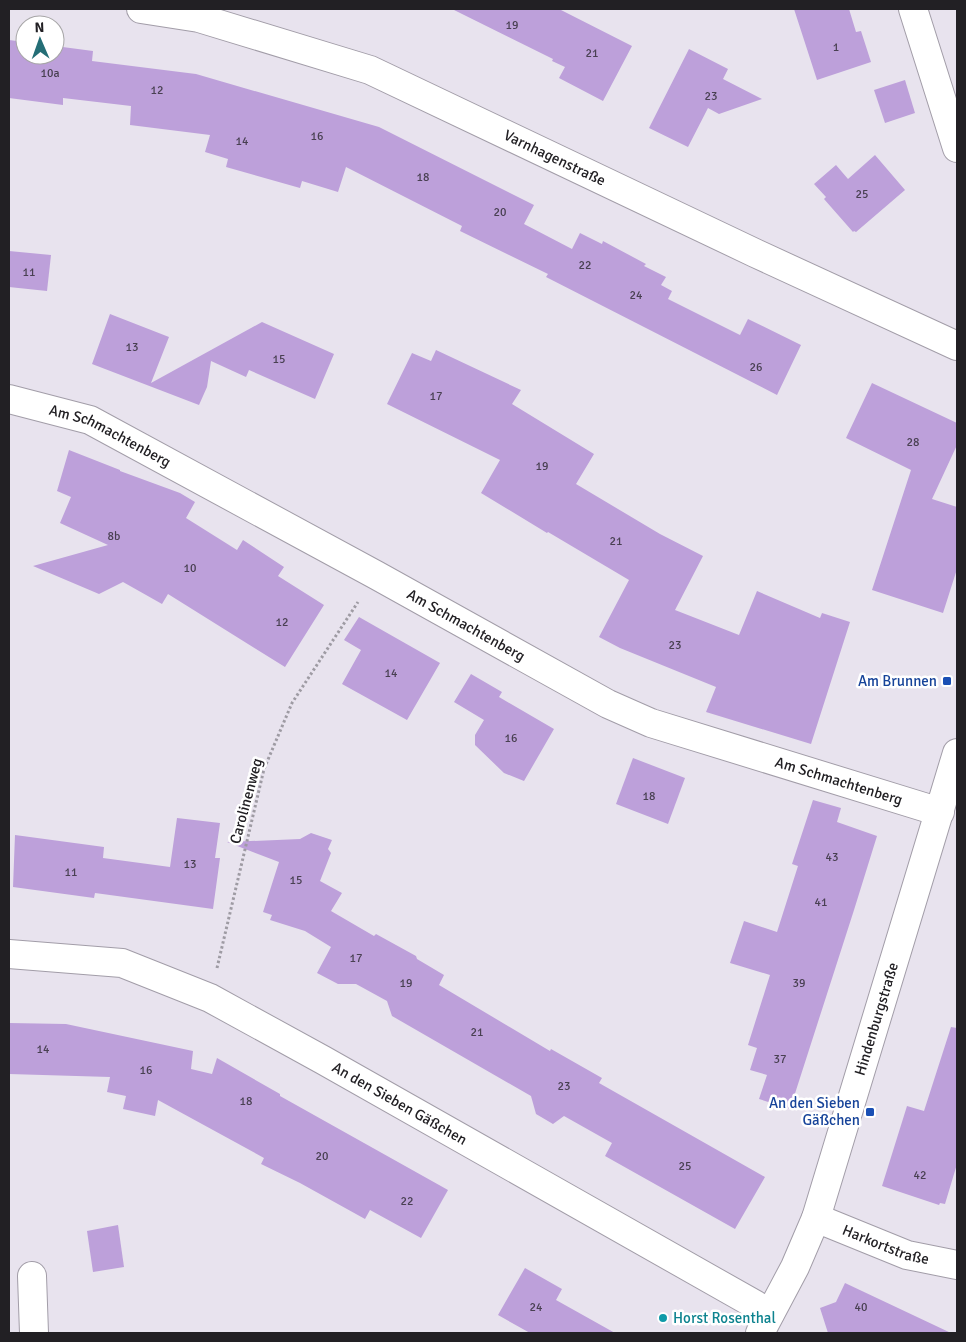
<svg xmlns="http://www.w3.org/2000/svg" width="966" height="1342" font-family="Signika,sans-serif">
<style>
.building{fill:#bda0da}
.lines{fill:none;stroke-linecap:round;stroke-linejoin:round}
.minor-casing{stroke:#a29da8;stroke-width:30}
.path{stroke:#9e9ba3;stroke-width:3;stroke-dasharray:2.5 2.5;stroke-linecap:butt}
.minor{stroke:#fff;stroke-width:28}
.transit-dot{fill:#1a4fb4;stroke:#fff;stroke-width:2}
.culture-dot{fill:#0f9aa8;stroke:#fff;stroke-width:2}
.labels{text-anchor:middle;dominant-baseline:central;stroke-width:5;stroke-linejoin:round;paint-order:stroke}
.number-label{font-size:12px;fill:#494052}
.street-label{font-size:15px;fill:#222024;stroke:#fff}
.transit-label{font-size:15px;fill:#164399;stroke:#fff;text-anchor:end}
.culture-label{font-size:15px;fill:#0d838f;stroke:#fff;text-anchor:start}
</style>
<rect width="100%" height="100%" fill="#e8e3ee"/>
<!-- building -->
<g class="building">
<path d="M452,9H559L632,46L603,101L559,78L565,67L552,61L553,59Z"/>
<path d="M794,9H849L856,32L861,31L871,62L817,80Z"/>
<path d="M9,40L25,42V55H55V46L93,51L92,61L196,74L379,127L534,205L524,224L572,249L580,233L602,244L603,241L646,264L644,266L666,277L661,285L672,291L668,299L740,335L748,319L801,345L777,395L546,277L548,274L460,231L462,226L346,167L338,192L302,181L300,188L226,167L228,159L205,152L210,135L130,125L131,106L63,98V105L9,98Z"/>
<path d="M689,49L728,69L723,79L762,99L719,114L708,108L688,147L649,128Z"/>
<path d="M905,80L915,113L885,123L874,90Z"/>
<path d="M875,155L905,190L856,232L854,231L853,232L824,199L826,197L814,184L836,165L848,179Z"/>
<path d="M9,251L51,255L47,291L9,287Z"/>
<path d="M110,314L169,337L151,383L262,322L334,354L315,399L249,370L246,377L211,361L207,387L199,405L92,364Z"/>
<path d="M436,350L521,390L512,404L594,454L576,484L660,534L703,556L675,610L739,635L757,591L820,618L822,613L850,622L811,744L706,712L716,687L620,648L599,637L629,580L548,532L547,533L481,493L500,460L387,404L412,353L431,361Z"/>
<path d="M872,383L957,423V445L932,499L957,507V569L943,613L872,590L911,470L846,438Z"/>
<path d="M69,450L120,470V471L180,493L195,502L186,518L237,550L243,540L284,567L278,576L324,605L285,667L168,594L162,604L123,582L99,594L33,566L108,545L60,523L71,497L57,491Z"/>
<path d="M359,617L440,663L407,720L342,684L361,650L344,640Z"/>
<path d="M471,674L502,692L499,697L554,729L524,781L504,773L475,745V735L484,720L454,702Z"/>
<path d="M633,758L685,778L668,824L616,804Z"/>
<path d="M813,800L841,808L837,822L877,836L854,910L790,1109L759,1099L767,1075L750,1070L757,1048L748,1045L770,975L730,963L744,921L777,932L798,866L792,864Z"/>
<path d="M177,818L220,823L215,858H220L213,909L95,893L94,898L13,887L15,835L104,847L103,858L170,867Z"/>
<path d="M311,833L332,840L328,849L331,853L320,881L342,893L331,911L374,936L376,934L416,956L417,959L444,975L439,985L550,1051L551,1049L602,1078L599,1083L765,1177L735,1229L605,1156L612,1143L564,1116L553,1124L536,1114L531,1096L392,1016L387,1001L356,984H338L317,973L331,947L305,931L270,920L272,915L263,912L279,862L227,842L300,839Z"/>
<path d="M9,1023L66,1024L193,1051L191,1069L212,1074L217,1058L280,1094V1096L448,1190L421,1238L370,1210L365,1219L300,1183L261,1164L264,1158L158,1100L155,1116L123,1109L126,1096L107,1092L110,1077L9,1074Z"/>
<path d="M951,1027L957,1028V1164L945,1204L940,1203L939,1205L882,1186L907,1106L924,1111Z"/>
<path d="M118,1225L124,1267L93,1272L87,1231Z"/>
<path d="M525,1268L562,1289L556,1300L615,1333H530L498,1315Z"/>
<path d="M845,1283L951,1333H828L820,1308L836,1302Z"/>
</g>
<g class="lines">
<defs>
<g id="minor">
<path id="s1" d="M141,9L199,18L370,70L755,253L957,346"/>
<path d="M913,9L957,148"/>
<path id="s2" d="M9,399L90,420L376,575L608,704L651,723L940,812"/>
<path id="s3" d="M9,954L122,963L210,998L323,1060L770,1313"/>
<path id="s4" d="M816,1218L907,1255L957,1265"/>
<path d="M32,1276L34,1333"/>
<path id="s5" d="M760,1333L795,1267L816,1218L957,753"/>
</g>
</defs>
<!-- minor casing -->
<use href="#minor" class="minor-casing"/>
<!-- path -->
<path class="path" d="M217,968L264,769L292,703L358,602"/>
<!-- minor -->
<use href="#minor" class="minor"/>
</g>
<!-- markers -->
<g class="transit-dot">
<rect x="942" y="676" width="10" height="10" rx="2.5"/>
<rect x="865" y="1107" width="10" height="10" rx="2.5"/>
</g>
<circle class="culture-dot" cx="663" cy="1318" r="5"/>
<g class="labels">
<!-- number labels -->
<g class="number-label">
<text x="512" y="25">19</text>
<text x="836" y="47">1</text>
<text x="592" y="53">21</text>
<text x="50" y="73">10a</text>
<text x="157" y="90">12</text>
<text x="711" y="96">23</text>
<text x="317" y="136">16</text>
<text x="242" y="141">14</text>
<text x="423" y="177">18</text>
<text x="862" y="194">25</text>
<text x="500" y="212">20</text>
<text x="585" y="265">22</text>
<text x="29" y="272">11</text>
<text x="636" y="295">24</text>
<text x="132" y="347">13</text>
<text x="279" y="359">15</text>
<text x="756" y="367">26</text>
<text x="436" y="396">17</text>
<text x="913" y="442">28</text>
<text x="542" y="466">19</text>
<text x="114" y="536">8b</text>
<text x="616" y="541">21</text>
<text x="190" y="568">10</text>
<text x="282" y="622">12</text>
<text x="675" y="645">23</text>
<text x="391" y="673">14</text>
<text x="511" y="738">16</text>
<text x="649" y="796">18</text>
<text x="832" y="857">43</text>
<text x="190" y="864">13</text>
<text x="71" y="872">11</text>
<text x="296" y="880">15</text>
<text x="821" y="902">41</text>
<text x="356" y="958">17</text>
<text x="406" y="983">19</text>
<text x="799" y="983">39</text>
<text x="477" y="1032">21</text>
<text x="43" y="1049">14</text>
<text x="780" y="1059">37</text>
<text x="146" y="1070">16</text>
<text x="564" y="1086">23</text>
<text x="246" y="1101">18</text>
<text x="322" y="1156">20</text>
<text x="685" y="1166">25</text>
<text x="920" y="1175">42</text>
<text x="407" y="1201">22</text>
<text x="536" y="1307">24</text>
<text x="861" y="1307">40</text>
</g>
<!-- street labels -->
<g class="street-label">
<text stroke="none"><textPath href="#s1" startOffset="442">Varnhagenstraße</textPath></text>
<text stroke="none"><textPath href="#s2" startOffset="108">Am Schmachtenberg</textPath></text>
<text stroke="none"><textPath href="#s2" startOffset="512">Am Schmachtenberg</textPath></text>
<text stroke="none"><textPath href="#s2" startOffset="918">Am Schmachtenberg</textPath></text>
<text transform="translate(246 801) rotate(-75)">Carolinenweg</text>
<text stroke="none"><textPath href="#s5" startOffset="336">Hindenburgstraße</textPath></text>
<text stroke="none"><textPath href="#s3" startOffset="425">An den Sieben Gäßchen</textPath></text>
<text stroke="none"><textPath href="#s4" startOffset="75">Harkortstraße</textPath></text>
</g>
<!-- transit labels -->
<g class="transit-label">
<text x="937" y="681">Am Brunnen</text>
<text x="860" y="1103">An den Sieben<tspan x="860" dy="17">Gäßchen</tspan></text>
</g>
<!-- culture labels -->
<g class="culture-label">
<text x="673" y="1318">Horst Rosenthal</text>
</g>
</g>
<!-- border -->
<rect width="966" height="1342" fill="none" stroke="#222024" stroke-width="20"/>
<!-- north arrow -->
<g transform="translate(40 40) rotate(358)"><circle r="24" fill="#ffffff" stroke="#a7a6a7"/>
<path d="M0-4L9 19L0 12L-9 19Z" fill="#246e76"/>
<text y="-8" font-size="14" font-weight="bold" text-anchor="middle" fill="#222024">N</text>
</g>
</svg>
